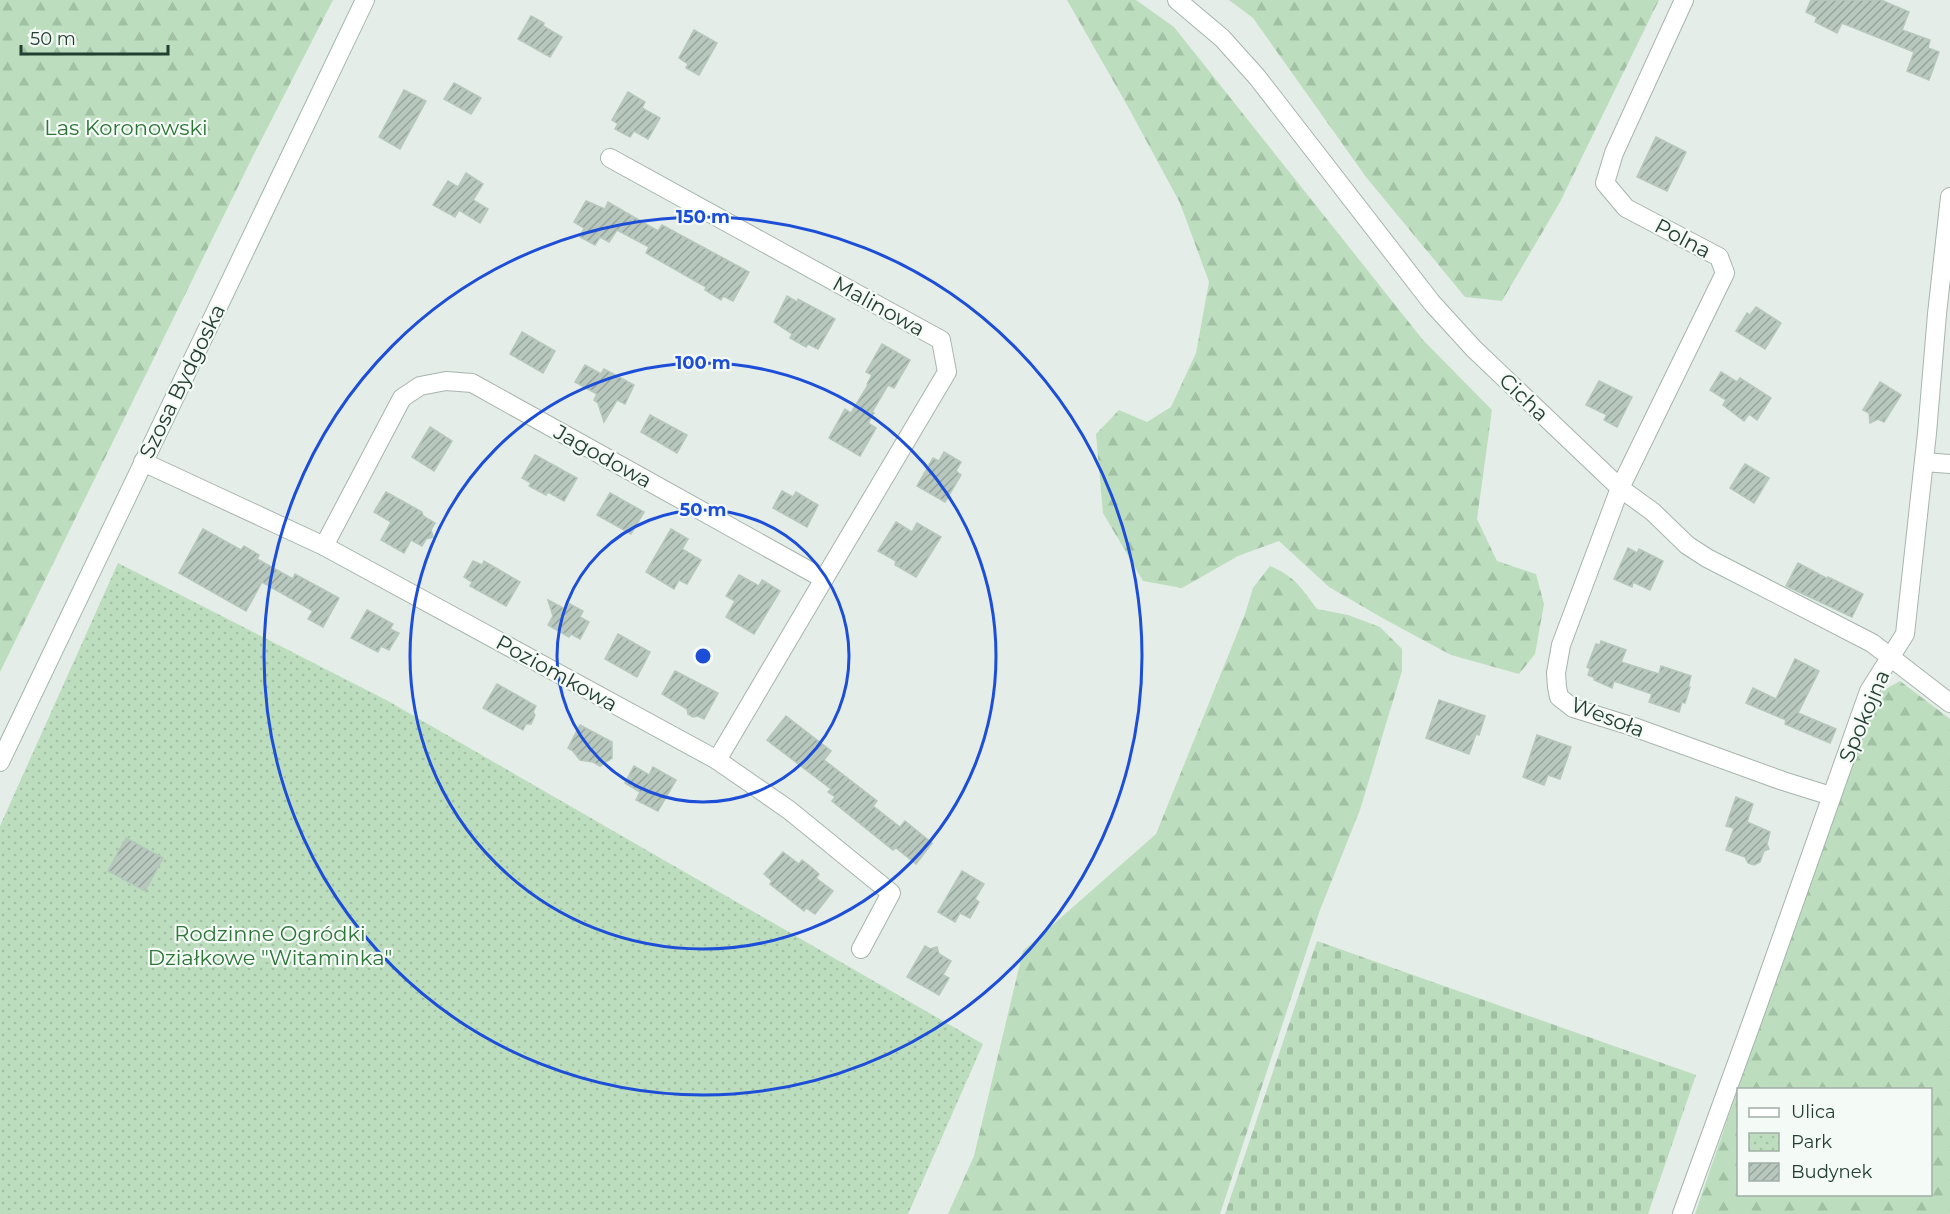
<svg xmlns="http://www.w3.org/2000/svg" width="1950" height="1214" font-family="Montserrat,sans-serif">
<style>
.forest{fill:url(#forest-firs);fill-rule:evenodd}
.cemetery{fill:url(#cemetery-stones)}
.park{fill:url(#park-dots)}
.building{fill:url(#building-hatch);stroke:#b6c7bc;stroke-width:1.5}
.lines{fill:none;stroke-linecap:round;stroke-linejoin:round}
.street-casing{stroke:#a6b5ad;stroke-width:20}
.secondary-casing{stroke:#a2b9ac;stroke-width:20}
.street{stroke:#fff;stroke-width:18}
.secondary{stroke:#fff;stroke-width:18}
.ring{fill:none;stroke:#1d4ed8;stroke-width:3}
.labels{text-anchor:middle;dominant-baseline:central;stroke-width:4.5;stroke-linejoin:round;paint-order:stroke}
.park-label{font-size:21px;fill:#2d7638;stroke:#f4faf6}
.street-label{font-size:21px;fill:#233f31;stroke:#f4faf6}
.centre{fill:#1d4ed8;stroke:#f4faf6;stroke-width:3}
.ring-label{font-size:18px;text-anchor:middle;font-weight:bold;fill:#1d4ed8;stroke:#f4faf6;stroke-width:4.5;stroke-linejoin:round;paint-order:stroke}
</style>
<defs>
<pattern id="forest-firs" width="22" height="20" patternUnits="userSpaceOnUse" patternTransform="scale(1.5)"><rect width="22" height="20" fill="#bddebe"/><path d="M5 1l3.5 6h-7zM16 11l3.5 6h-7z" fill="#a2c0a4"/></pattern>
<pattern id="cemetery-stones" width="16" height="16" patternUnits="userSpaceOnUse" patternTransform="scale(1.5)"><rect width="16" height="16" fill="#bddebe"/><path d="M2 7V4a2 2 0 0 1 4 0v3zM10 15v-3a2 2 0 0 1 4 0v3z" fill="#a2c0a4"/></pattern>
<pattern id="park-dots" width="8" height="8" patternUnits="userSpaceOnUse" patternTransform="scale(1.5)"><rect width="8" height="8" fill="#bddebe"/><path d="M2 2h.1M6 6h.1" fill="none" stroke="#a2c0a4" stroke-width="1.8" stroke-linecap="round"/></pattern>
<pattern id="building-hatch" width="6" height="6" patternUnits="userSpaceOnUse" patternTransform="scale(1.5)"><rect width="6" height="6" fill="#b9c8bf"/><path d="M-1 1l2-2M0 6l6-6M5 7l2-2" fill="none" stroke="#96a49c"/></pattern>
</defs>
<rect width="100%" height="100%" fill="#e4ede7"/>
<!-- forest -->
<g class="forest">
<path d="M0,0H333L252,158L0,672Z"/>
<path d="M1067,0H1136L1174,27L1423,340L1492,410L1477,519L1497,561L1536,574L1544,604L1535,654L1519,674L1451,655L1386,620L1329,587L1279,541L1238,556L1182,588L1143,581L1103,513L1096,434L1119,410L1147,422L1171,407L1196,353L1209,282L1180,203L1127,105Z"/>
<path d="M1229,0H1659L1560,202L1502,301L1465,297L1366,177L1253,18Z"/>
<path d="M1270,566C1295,576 1302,589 1317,609L1348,615L1380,627L1402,649V671L1360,810L1320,910L1220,1214H948L974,1156L1023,951L1156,834L1245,614L1253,588Z"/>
<path d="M1900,681L1950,719V1214H1695L1868,709L1880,692ZM1738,1090H1930V1194H1738Z"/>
</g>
<!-- cemetery -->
<path class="cemetery" d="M1317,941L1696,1075L1648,1214H1225Z"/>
<!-- park -->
<path class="park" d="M118,563L388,701L983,1044L908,1214H0V826Z"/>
<!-- building -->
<g class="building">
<path d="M1811,0H1881L1909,12L1902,30L1930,40L1928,48L1939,52L1929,80L1907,71L1914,52L1842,23L1837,33L1815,22L1817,17L1806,12Z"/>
<path d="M531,16L544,23L543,26L562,37L550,57L518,39Z"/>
<path d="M694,30L717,43L699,75L686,68L688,64L679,58Z"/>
<path d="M454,83L481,98L471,114L444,99Z"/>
<path d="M404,90L426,101L400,149L379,137Z"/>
<path d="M628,92L645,102L642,108L660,118L648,139L634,131L630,137L615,129L618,124L612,120Z"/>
<path d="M1656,137L1686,152L1667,191L1637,177Z"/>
<path d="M466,173L483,184L473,200L488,209L480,223L459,210L455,217L433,205L448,181L458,187Z"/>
<path d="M586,201L605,209L608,202L658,231L662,225L749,272L733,301L723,296L721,300L705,290L706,287L646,253L649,247L617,230L609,242L600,237L595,245L580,237L584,228L574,222Z"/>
<path d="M787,296L797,302L798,299L835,319L818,349L808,344L806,347L790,338L792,334L774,322Z"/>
<path d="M1756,307L1781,323L1765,349L1736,331L1747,313L1750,315Z"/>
<path d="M522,332L555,351L543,373L510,354Z"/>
<path d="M882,344L910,360L894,388L888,385L872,412L874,413L868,423L876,428L860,456L829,438L845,409L851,413L868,385L867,384L872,375L866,372Z"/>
<path d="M585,365L601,374L604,369L634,385L625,404L617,400L604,422L598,403L594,400L597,394L575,382Z"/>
<path d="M1721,372L1737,382L1740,378L1771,398L1757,420L1749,414L1744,421L1723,405L1726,400L1710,390Z"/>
<path d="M1599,381L1632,397L1617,427L1604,420L1607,415L1586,405Z"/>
<path d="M1880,382L1901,395L1884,422L1878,419L1870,423L1869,413L1863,410Z"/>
<path d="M650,415L687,435L677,453L641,432Z"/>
<path d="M430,427L452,441L434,471L412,457Z"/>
<path d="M944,452L961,462L956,471L961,475L945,502L917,486L933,458L939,461Z"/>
<path d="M535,455L577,478L564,501L548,492L546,495L529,486L531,483L522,478Z"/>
<path d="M1745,464L1769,478L1754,503L1730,488Z"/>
<path d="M782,491L793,497L796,492L818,505L807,527L773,508Z"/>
<path d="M386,492L422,512L423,516L435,523L431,530L433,537L426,539L422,546L411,540L404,553L381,540L391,522L374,512Z"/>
<path d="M610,493L644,512L631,534L597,515Z"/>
<path d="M896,522L912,532L917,523L941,537L916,577L895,565L896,561L878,551Z"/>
<path d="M203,529L241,550L244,546L259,555L257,559L293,579L295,574L339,598L323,627L308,619L313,611L262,582L246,611L179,573Z"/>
<path d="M671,529L688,539L682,549L701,560L687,584L679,580L674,589L646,572Z"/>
<path d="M1628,548L1637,553L1639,549L1663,561L1650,590L1633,582L1632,587L1614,579Z"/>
<path d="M473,561L482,565L484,561L520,582L506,606L470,586L472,582L464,577Z"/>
<path d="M1798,563L1828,579V577L1863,594L1852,617L1786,586Z"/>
<path d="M739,575L759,586L762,580L780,591L754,634L726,617L735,601L726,596Z"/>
<path d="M548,600L565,609L568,603L583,611L580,617L589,622L580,639L571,634L569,637L548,625L553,616Z"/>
<path d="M367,610L393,624L390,629L399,633L389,650L381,646L378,652L351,638Z"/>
<path d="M618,634L650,652L637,677L605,659Z"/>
<path d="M1601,641L1626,650L1621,662L1659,674L1661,666L1691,676L1688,687H1690L1685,703L1682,702L1679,712L1649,702L1652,694L1614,681L1612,688L1594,680L1595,678L1588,675L1590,669L1587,667L1596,644L1600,645Z"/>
<path d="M1795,659L1819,671L1798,713L1836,729L1830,743L1785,724L1786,720L1746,703L1753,688L1776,699Z"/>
<path d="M675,671L718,693L704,719L698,716L693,717L688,714L687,709L662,694Z"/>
<path d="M497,684L536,706L533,712L535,715L531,724H526L523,730L483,708Z"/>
<path d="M1439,700L1485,716L1479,735L1476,734L1469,754L1426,738Z"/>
<path d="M786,716L831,751L824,760L877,801L873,806L900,827L905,821L932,843L916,864L896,848L893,850L832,801L835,797L828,792L831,789L767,740Z"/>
<path d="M580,725L612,742V758L600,766L593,762L580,760L573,751L568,748Z"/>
<path d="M1537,735L1571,747L1560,779L1548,775L1544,785L1523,777Z"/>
<path d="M634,766L649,775L653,767L676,780L658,811L636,800L640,792L625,783Z"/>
<path d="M1736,797L1753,804L1747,822L1770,832L1767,844L1769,849L1764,851L1760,862L1754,865L1748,863L1745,857L1726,850L1734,828L1726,826Z"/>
<path d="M126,838L163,858L145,891L108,871Z"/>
<path d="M783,852L799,864L802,860L811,867L819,874L816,878L833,891L815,914L806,908L804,911L770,884L772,881L764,874Z"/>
<path d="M962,871L984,884L975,899L979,902L970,918L960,913L955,922L938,912Z"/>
<path d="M925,946L930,949L937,947L939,954L951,961L943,975L949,978L939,995L907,977Z"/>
</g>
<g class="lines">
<defs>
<g id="street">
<path d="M1177,0L1222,38L1257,77L1432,303L1474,349L1620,488L1653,512L1687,545L1707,558L1872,643L1950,703"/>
<path d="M1684,0L1614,153L1605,183L1626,208L1719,257L1725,273L1620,488L1561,645L1556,673L1557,687L1559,697L1573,708L1631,726L1783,781L1831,796"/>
<path d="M610,158L941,340L947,372L824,579"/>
<path d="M143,462L324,546L717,760L789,810L891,893L861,949"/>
<path d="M1924,462L1950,464"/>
<path d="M324,546L402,398L420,386L446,381L472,383L824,579L717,760"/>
<path d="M1682,1214L1754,1016L1869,691L1905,634L1927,433L1937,314L1950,197"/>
</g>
<path id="secondary" d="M0,762L365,0"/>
</defs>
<!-- street casing -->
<use href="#street" class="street-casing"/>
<!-- secondary casing -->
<use href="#secondary" class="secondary-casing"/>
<!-- street -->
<use href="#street" class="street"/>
<!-- secondary -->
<use href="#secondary" class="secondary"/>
</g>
<!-- distance rings -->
<g class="ring">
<circle cx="703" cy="656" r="146"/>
<circle cx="703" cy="656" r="293"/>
<circle cx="703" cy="656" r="439"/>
</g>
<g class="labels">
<!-- park labels -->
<g class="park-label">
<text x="126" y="127">Las Koronowski</text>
<text x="270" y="933">Rodzinne Ogródki<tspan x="270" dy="24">Działkowe "Witaminka"</tspan></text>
</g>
<!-- street labels -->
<g class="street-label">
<text transform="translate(1683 238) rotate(28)">Polna</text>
<text transform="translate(879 306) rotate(29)">Malinowa</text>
<text transform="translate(182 381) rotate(-64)">Szosa Bydgoska</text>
<text transform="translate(1524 397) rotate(44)">Cicha</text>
<text transform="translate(603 456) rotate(29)">Jagodowa</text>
<text transform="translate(557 673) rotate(29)">Poziomkowa</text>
<text transform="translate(1864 716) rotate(-67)">Spokojna</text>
<text transform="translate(1608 717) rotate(21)">Wesoła</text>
</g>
</g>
<circle cx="703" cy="656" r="9" class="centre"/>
<g class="ring-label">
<text x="703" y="223">150 m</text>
<text x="703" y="369">100 m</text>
<text x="703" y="516">50 m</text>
</g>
<!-- legend -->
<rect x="1737" y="1088" width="195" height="108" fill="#f4faf6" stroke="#a0afa7" stroke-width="1.5"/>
<rect x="1749" y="1108" width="30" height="9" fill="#ffffff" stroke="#a0afa7" stroke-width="1.5"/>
<text x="1791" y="1118" font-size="18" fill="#233f31">Ulica</text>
<rect x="1749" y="1133" width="30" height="18" fill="url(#park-dots)" stroke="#a0afa7" stroke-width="1.5"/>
<text x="1791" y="1148" font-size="18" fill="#233f31">Park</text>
<rect x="1749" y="1163" width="30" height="18" fill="url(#building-hatch)" stroke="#a0afa7" stroke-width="1.5"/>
<text x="1791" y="1178" font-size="18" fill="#233f31">Budynek</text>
<!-- scale -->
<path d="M21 45v9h147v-9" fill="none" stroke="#233f31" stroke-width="3"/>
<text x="30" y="45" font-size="18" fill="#233f31" stroke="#f4faf6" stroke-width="4.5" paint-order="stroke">50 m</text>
</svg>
